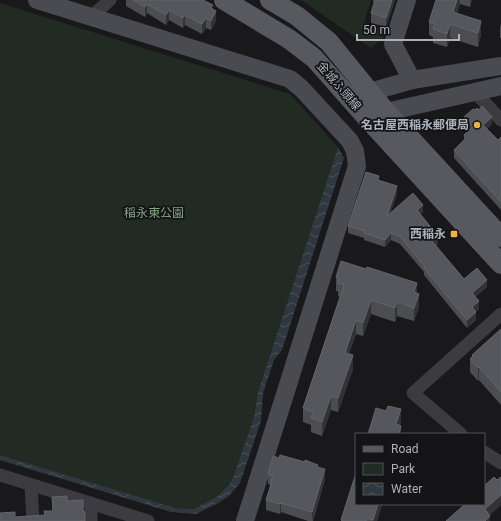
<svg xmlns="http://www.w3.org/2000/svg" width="501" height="521" font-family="Roboto,'Noto Sans JP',sans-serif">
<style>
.green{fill:#212a23}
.water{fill:url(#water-waves)}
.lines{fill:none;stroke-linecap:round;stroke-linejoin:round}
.street{stroke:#3b3b40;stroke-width:13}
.secondary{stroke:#494b50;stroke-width:18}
.primary{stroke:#57595f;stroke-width:20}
.wall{fill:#4b4d51}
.shaded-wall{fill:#333337}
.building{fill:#56575c;stroke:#63656b}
.poi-dot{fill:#ecb341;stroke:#141417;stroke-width:1.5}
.labels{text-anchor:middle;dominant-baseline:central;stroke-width:3.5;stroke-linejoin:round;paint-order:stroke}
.street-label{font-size:12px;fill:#acb1bb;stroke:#141417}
.poi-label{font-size:12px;font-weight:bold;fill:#acb1bb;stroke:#141417;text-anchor:end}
.park-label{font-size:12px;fill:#84a586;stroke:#141417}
</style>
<defs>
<pattern id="water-waves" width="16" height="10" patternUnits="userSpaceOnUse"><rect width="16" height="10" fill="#30383f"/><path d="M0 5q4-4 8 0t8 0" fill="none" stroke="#4b5259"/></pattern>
</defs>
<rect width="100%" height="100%" fill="#19191c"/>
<!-- green -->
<g class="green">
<path d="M301,0H371L364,23L386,30L384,37L371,48Z"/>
<path d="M0,3L290,94L338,147L258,392L254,417L234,475L229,485L216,497L194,509L175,508L167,507L0,455Z"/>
</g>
<!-- water -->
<path class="water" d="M338,147L344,158L282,350L274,360L263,393L261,421L240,483L229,496L218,503L196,514L171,512L0,460V455L175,508L194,509L216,497L229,485L234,475L254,417L258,392Z"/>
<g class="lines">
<!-- street -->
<g class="street">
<path d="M91,17L110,0"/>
<path d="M475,92L501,120"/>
<path d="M461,434L413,393L501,314"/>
<path d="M484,452L501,463"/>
<path d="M0,475L148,521"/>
<path d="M31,485L33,521"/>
<path d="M91,503V521"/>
</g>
<!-- secondary -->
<g class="secondary">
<path d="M37,0L290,79L302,89L350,141L355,151L357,166L245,521"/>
<path d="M407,0L393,44L412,80"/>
<path d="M501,66L412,80L370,92L367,118L386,112L501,86"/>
</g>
<!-- primary -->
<g class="primary">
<path d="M224,0L289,39L314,58L367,118L501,264"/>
<path d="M270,0L297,16L329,42L386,112L501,237"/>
</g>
</g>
<!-- wall -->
<g class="wall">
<path d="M126,0H203L213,9L216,21L211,30L206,28L202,34L185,25L183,28L169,20L166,25L147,13L145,17L126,6Z"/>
<path d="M373,0H395L386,27L371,23V13L374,2H373Z"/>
<path d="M436,0H472L470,7L460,4L457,13L481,35L478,47L450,38L447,47L433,43V37L429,35V22Z"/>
<path d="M501,24V38H500V27Z"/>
<path d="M464,117L492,124L487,129L498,140L501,137V210L454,158V150L464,141V135L469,131L464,125Z"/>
<path d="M379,180L397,194L390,213L423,212L420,214L438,243L436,246L464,279L487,287L475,297L479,309L475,312L476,320L467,328L424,275V272L400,244L391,240L385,247L364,240V238L348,233V226Z"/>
<path d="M336,277L417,293L419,307L414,321L397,316L395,322L371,314L363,336L356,334L349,354L353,369L338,412L331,410L322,436L311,432V425L303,422V408L340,297L338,296V291H336Z"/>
<path d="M501,329V405L479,380L478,381L470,372V359L472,356V355Z"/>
<path d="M318,467L325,479L313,521H308L281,512L280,514L266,510V500L271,485L268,484V474Z"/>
<path d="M356,473V504H382L377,521H341Z"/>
</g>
<!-- shaded-wall -->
<g class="shaded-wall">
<path d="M392,0H395L386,27V18Z"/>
<path d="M457,0H460V4L453,26V12Z"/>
<path d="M470,0H472L470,7Z"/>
<path d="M147,4V13L145,17V7Z"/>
<path d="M169,10V20L166,25V15Z"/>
<path d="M216,11V21L211,30V21Z"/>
<path d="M185,15V25L183,28V18Z"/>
<path d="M206,18V28L202,34V24Z"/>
<path d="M481,21V35L478,47V33Z"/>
<path d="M450,24V38L447,47V34Z"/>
<path d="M492,117V124L483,132V125Z"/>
<path d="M397,186V194L387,223V216Z"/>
<path d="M423,205V212L417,218V210Z"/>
<path d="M391,233V240L385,247V240Z"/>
<path d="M438,236V243L432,249V241Z"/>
<path d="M487,280V287L472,300V293Z"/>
<path d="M417,283V297L414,292Z"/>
<path d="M419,294V307L414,321V308Z"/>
<path d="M371,300V314L363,336V323Z"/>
<path d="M479,301V309L472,315V307Z"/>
<path d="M397,302V316L395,322V308Z"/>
<path d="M476,312V320L467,328V320Z"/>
<path d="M356,320V334L345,366V353Z"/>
<path d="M353,355V369L338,412V398Z"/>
<path d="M479,367V380L478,381V368Z"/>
<path d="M331,396V410L322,436V422Z"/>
<path d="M401,409V423L397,434L396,424Z"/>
<path d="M401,426V434H399Z"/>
<path d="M325,469V479L312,521V512Z"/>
<path d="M501,495V505L485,520V509Z"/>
<path d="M281,503V512L280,514V504Z"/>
<path d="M378,504H382L377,521H373Z"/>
<path d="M490,516V521H485Z"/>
</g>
<!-- building -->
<g class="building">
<path d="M133,0H203L213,5L211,8L216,11L211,21L206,18L202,24L185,15L183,18L169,10L166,15L147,4L145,7Z"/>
<path d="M375,0H392L386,18L371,13Z"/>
<path d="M436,0H457L453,12L481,21L478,33L450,24L447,34L433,29L435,24L429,22Z"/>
<path d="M482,106L492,117L483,125L498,140L501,137V202L454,150L466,138L464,135L473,127L464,117L473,109L475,110L477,108L479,110Z"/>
<path d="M366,172L379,176L378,180L397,186L387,216L413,193L423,205L417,210L438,236L432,241L464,279L477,268L487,280L472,293L479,301L472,307L476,312L467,320L424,268L425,267L400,236L391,233L385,240L364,233L365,231L348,226Z"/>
<path d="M341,261L366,269L367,267L417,283L414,292L419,294L414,308L397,302L395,308L371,300L363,323L356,320L345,353L353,355L338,398L331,396L322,422L311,418L313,412L303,408L344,285L338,283L339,278L336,277Z"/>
<path d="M501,329V392L479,367L478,368L470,359L473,356L472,355Z"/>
<path d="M388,406L401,409L396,424L401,426L399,434H368L376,408L386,411Z"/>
<path d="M280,455L305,462V460L318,465L317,467L325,469L312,512L281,503L280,504L266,500L272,481H271L273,476L268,474L273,456L279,458Z"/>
<path d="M356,473V504H378L373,520L367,518L366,521H343L341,520Z"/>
<path d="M494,477L497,480L501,477V495L485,509L490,516L485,521H446L465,504H484V486Z"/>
<path d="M67,496V501L83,500V509L85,513V521H0V513L15,512V517L45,515L44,511H53L52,497Z"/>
</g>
<!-- markers -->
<g class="poi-dot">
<circle cx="477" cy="125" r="4"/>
<rect x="450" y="230" width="8" height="8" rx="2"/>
</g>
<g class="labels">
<!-- street labels -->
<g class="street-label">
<text transform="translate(339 86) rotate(49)">金城ふ頭線</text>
</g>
<!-- poi labels -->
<g class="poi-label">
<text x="469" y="125">名古屋西稲永郵便局</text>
<text x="446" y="234">西稲永</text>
</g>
<!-- park labels -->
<g class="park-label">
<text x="154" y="213">稲永東公園</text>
</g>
</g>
<!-- legend -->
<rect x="355" y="433" width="130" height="72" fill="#141417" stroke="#515359"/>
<rect x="363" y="446" width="20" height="6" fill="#57595f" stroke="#515359"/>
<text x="391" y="453" font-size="12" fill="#acb1bb">Road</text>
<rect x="363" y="463" width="20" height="12" fill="#212a23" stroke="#515359"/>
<text x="391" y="473" font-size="12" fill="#acb1bb">Park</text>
<rect x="363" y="483" width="20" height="12" fill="url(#water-waves)" stroke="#515359"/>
<text x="391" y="493" font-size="12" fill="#acb1bb">Water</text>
<!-- scale -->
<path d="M357 34v6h102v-6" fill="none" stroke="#acb1bb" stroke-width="2"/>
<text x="363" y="34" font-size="12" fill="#acb1bb" stroke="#141417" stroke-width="3" paint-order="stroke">50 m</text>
</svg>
